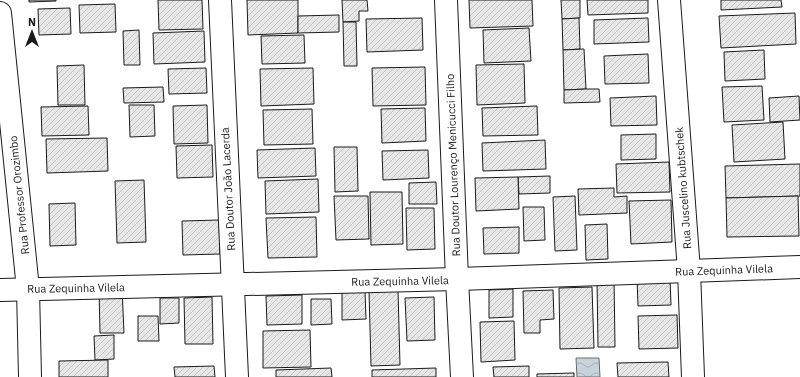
<svg xmlns="http://www.w3.org/2000/svg" width="800" height="377" font-family="'IBM Plex Sans',sans-serif">
<style>
.water{fill:url(#water-waves);stroke:#6a6a6a}
.building{fill:url(#building-hatch);stroke:#1a1a1a}
.lines{fill:none;stroke-linecap:round;stroke-linejoin:round}
.minor-casing{stroke:#1a1a1a;stroke-width:24}
.major-casing{stroke:#1a1a1a;stroke-width:24}
.minor{stroke:#fff;stroke-width:22}
.major{stroke:#fff;stroke-width:22}
.labels{text-anchor:middle;dominant-baseline:central;stroke-width:3;stroke-linejoin:round;paint-order:stroke}
.street-label{font-size:11px;fill:#1a1a1a;stroke:#fff}
</style>
<defs>
<pattern id="water-waves" width="16" height="10" patternUnits="userSpaceOnUse"><rect width="16" height="10" fill="#c6d2dc"/><path d="M0 5q4-4 8 0t8 0" fill="none" stroke="#aab4bc"/></pattern>
<pattern id="building-hatch" width="6" height="6" patternUnits="userSpaceOnUse"><rect width="6" height="6" fill="#e6e6e6"/><path d="M-1 1l2-2M0 6l6-6M5 7l2-2" fill="none" stroke="#c5c5c5"/></pattern>
</defs>
<rect width="100%" height="100%" fill="#fff"/>
<!-- water -->
<path class="water" d="M576,358H599L600,377H577Z"/>
<!-- building -->
<g class="building">
<path d="M29,0H56V1L29,2Z"/>
<path d="M158,0H202L203,29L159,30Z"/>
<path d="M247,0H298V33L248,35Z"/>
<path d="M342,0H367L368,11H359V21L343,22Z"/>
<path d="M469,0H532L533,26L470,28Z"/>
<path d="M561,0H580V18L562,19Z"/>
<path d="M587,0H648V13L588,15Z"/>
<path d="M721,0H781L782,7L721,10Z"/>
<path d="M115,4L116,32L80,33L79,5Z"/>
<path d="M70,8L71,34L39,35L38,9Z"/>
<path d="M795,13L796,44L721,48L719,16Z"/>
<path d="M339,15V32L298,33V16Z"/>
<path d="M422,18L423,50L367,52L366,19Z"/>
<path d="M579,18L580,49L563,50L562,19Z"/>
<path d="M648,18L649,42L594,44V20Z"/>
<path d="M343,22H356L357,66H344Z"/>
<path d="M529,28L531,61L484,63L483,30Z"/>
<path d="M139,30L140,65H124L123,31Z"/>
<path d="M204,31L205,62L154,64L153,33Z"/>
<path d="M304,35L305,63L262,64L261,36Z"/>
<path d="M584,49L586,89L564,90L563,50Z"/>
<path d="M764,50L765,79L725,81L724,52Z"/>
<path d="M648,54L649,83L605,84L604,56Z"/>
<path d="M524,64L525,103L477,105L476,65Z"/>
<path d="M84,65L85,105H58L57,66Z"/>
<path d="M425,67L426,105L373,106L372,68Z"/>
<path d="M206,68L207,93L169,94L168,69Z"/>
<path d="M313,68L314,104L261,106L260,69Z"/>
<path d="M762,86L764,120L724,122L722,87Z"/>
<path d="M163,87L164,102L124,103L123,88Z"/>
<path d="M586,89H599L600,102L564,103V90Z"/>
<path d="M656,96L657,125L611,126L610,98Z"/>
<path d="M799,96L800,120L770,122L769,98Z"/>
<path d="M129,105H154L155,136L130,137Z"/>
<path d="M207,105L208,143L174,144L173,106Z"/>
<path d="M88,106L89,135L42,136L41,107Z"/>
<path d="M537,106L538,135L483,136L482,108Z"/>
<path d="M425,108L426,141L382,143L381,109Z"/>
<path d="M312,109L313,144L264,145L263,110Z"/>
<path d="M783,122L785,159L734,162L732,125Z"/>
<path d="M656,134V159L621,160V135Z"/>
<path d="M107,138L108,171L47,173L46,139Z"/>
<path d="M545,140L546,169L483,171L482,143Z"/>
<path d="M212,145L213,177L177,178L176,146Z"/>
<path d="M334,147H357L358,191L335,192Z"/>
<path d="M315,148L316,176L258,178L257,150Z"/>
<path d="M428,150L429,178L383,180L382,151Z"/>
<path d="M669,162L670,192L617,193L616,164Z"/>
<path d="M800,164V196L726,198L725,166Z"/>
<path d="M550,176V193L519,194L518,177Z"/>
<path d="M518,177L519,209L476,211L475,178Z"/>
<path d="M318,179L319,212L266,214L265,181Z"/>
<path d="M144,180L146,242L117,243L115,181Z"/>
<path d="M436,182L437,204H409V183Z"/>
<path d="M614,188V197L627,196V213L579,215L578,189Z"/>
<path d="M370,192H402L403,244L371,245Z"/>
<path d="M334,196H368L369,239L336,240Z"/>
<path d="M575,196L577,250L555,251L553,197Z"/>
<path d="M798,196L799,236L727,237L726,198Z"/>
<path d="M671,200L672,242L631,244L629,201Z"/>
<path d="M75,203L76,245L50,246L49,204Z"/>
<path d="M523,207H544L545,240L524,241Z"/>
<path d="M406,208H434L435,249L407,250Z"/>
<path d="M316,217L317,257L268,258L266,218Z"/>
<path d="M219,220L220,254L183,255L182,221Z"/>
<path d="M607,224L608,259L586,260L585,225Z"/>
<path d="M519,227V253L484,254L483,228Z"/>
<path d="M614,278L615,347H598L597,279Z"/>
<path d="M670,278L671,305L638,306L637,279Z"/>
<path d="M592,287L594,348L560,349L559,288Z"/>
<path d="M99,288H122L124,333H100Z"/>
<path d="M513,289V317L489,318V290Z"/>
<path d="M398,290L400,365L371,366L369,291Z"/>
<path d="M553,290L554,319L540,320V333H524L523,291Z"/>
<path d="M342,291H365L366,319L342,320Z"/>
<path d="M302,295V324L267,325L266,296Z"/>
<path d="M212,297L213,344H185L184,298Z"/>
<path d="M434,297L435,340L407,341L405,298Z"/>
<path d="M160,298H179V323L160,324Z"/>
<path d="M311,299H331L332,324L311,325Z"/>
<path d="M677,315L678,348L639,349L638,316Z"/>
<path d="M138,316H158L159,341H138Z"/>
<path d="M514,321L515,360L481,362L480,322Z"/>
<path d="M310,330L311,367L263,368V331Z"/>
<path d="M114,335V359L95,360L94,336Z"/>
<path d="M108,360V377H59V361Z"/>
<path d="M668,362L669,377H618L617,363Z"/>
<path d="M214,366L215,377H175L174,367Z"/>
<path d="M529,366V377H494L493,367Z"/>
<path d="M331,368L332,377H276V370Z"/>
<path d="M436,368V377H372V370Z"/>
<path d="M574,373V377H537V374Z"/>
</g>
<g class="lines">
<defs>
<g id="minor">
<path d="M220,0L237,377"/>
<path d="M446,0L457,279L462,377"/>
<path d="M0,13L28,289L30,377"/>
<path d="M0,290L457,279L689,271"/>
</g>
<g id="major">
<path d="M669,0L689,271L693,377"/>
<path d="M689,271L800,267"/>
</g>
</defs>
<!-- minor casing -->
<use href="#minor" class="minor-casing"/>
<!-- major casing -->
<use href="#major" class="major-casing"/>
<!-- minor -->
<use href="#minor" class="minor"/>
<!-- major -->
<use href="#major" class="major"/>
</g>
<g class="labels">
<!-- street labels -->
<g class="street-label">
<text transform="translate(453 165) rotate(-92)">Rua Doutor Lourenço Menicucci Filho</text>
<text transform="translate(683 188) rotate(-94)">Rua Juscelino kubtschek</text>
<text transform="translate(228 189) rotate(-93)">Rua Doutor João Lacerda</text>
<text transform="translate(19 195) rotate(-96)">Rua Professor Orozimbo</text>
<text transform="translate(724 270) rotate(-2)">Rua Zequinha Vilela</text>
<text transform="translate(400 281) rotate(-1)">Rua Zequinha Vilela</text>
<text transform="translate(76 288) rotate(-1)">Rua Zequinha Vilela</text>
</g>
</g>
<!-- north arrow -->
<g transform="translate(32 32)" stroke="#ffffff" stroke-width="3" paint-order="stroke">
<path d="M0-3L7 15L0 10L-7 15Z" fill="#1a1a1a"/>
<text y="-6" font-size="11" font-weight="bold" text-anchor="middle" fill="#1a1a1a">N</text>
</g>
</svg>
